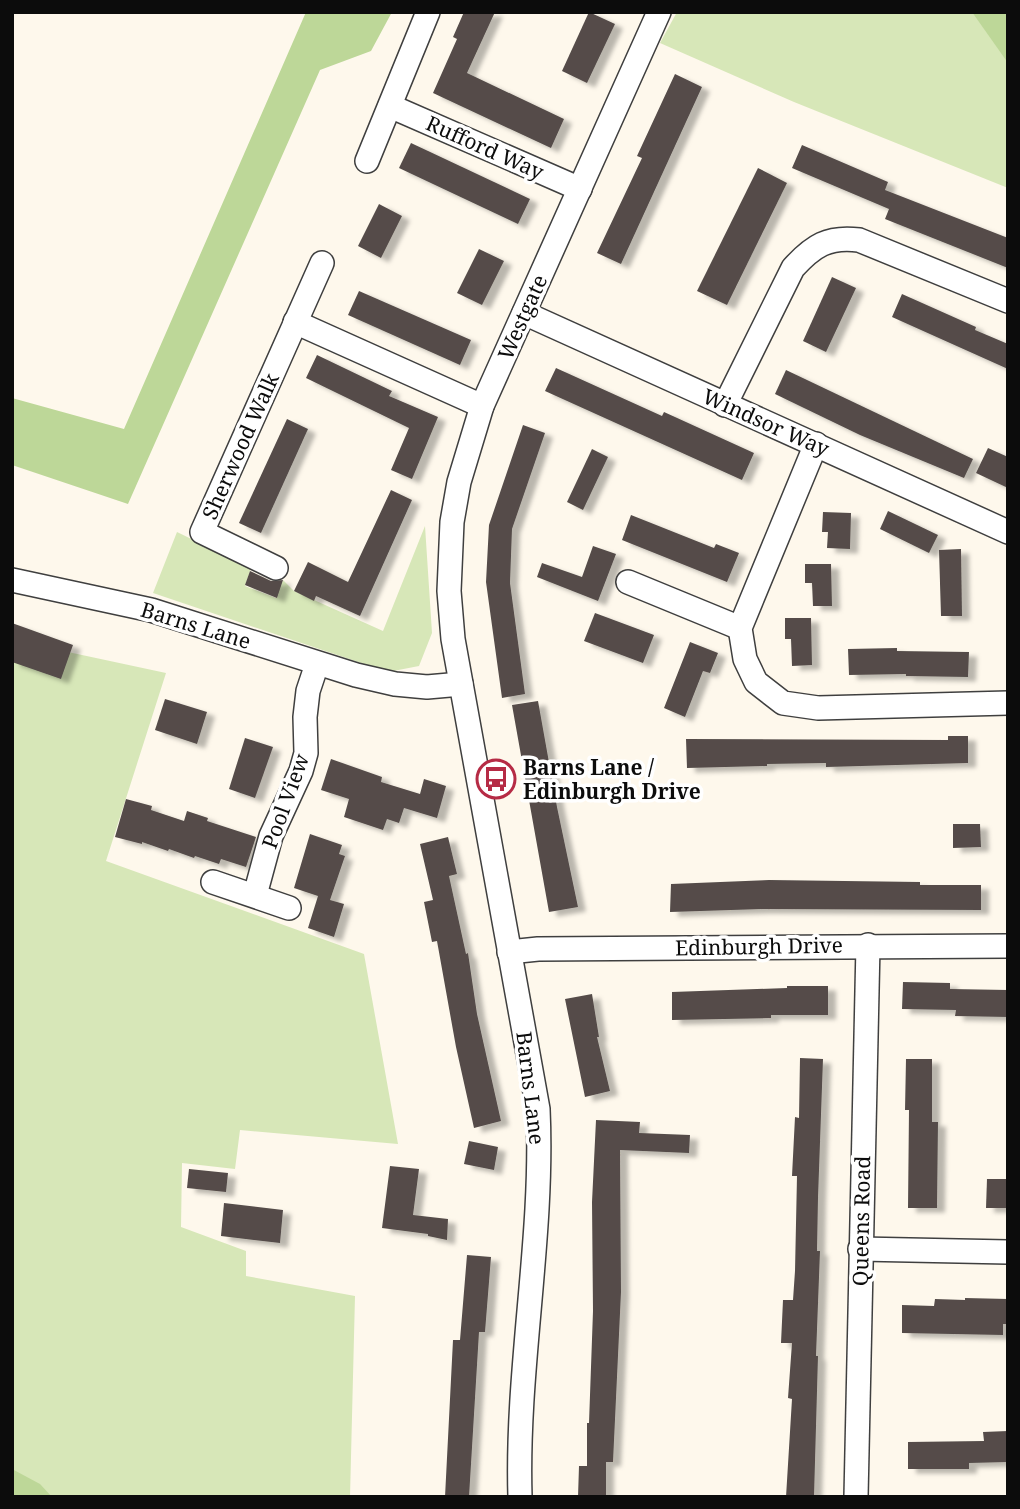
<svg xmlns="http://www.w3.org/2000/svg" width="1020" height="1509" font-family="'Noto Serif',serif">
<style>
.green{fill:#d7e7b8}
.forest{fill:#bdd798}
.building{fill:#544c49;filter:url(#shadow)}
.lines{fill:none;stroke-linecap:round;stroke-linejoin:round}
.minor-casing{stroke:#3f3f3f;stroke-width:26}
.minor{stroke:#fff;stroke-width:23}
.labels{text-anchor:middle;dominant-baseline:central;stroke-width:7;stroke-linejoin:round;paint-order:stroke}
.street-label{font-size:21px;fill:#0c0c0c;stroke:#fff}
.poi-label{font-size:21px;font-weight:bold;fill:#0c0c0c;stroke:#fff;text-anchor:start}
</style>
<defs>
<filter id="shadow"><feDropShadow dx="8" dy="4.5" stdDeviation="2" flood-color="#0004"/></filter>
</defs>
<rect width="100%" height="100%" fill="#fef8ec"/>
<!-- green -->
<g class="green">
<path d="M677,12H981L1008,23V188L794,102L660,43Z"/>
<path d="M425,526L432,633L419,666L388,672L153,593L177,532L251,568L245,586L276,598L283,580L294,591L383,631Z"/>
<path d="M12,640L166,673L106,861L364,954L398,1144L240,1130L235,1169L182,1163L181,1227L246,1251V1276L355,1296L350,1497H12Z"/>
</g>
<!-- forest -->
<g class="forest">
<path d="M306,12H392L371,51L320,70L128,504L12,465V398L124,429Z"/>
<path d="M972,12H1008V63Z"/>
<path d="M12,1469L40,1484L52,1497H12Z"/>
</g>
<!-- building -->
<g class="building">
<path d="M464,12H495L467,73L564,119L551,148L433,93L457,39L453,37Z"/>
<path d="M589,12L615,24L587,83L562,71Z"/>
<path d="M675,74L702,87L621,264L597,253L642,158L637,156Z"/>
<path d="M411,143L530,199L518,224L399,168Z"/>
<path d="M802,145L888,182L885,190L1008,238V268L885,219L889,209L792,168Z"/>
<path d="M758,168L787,183L727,305L697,291Z"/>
<path d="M379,204L402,216L381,258L358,246Z"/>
<path d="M479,249L504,261L482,305L457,293Z"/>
<path d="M832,277L856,288L826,352L803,341Z"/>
<path d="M359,291L471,340L460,365L348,315Z"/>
<path d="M902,294L976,327L975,330L1008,344V369L892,317Z"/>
<path d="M317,355L392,391L389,396L438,417L412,479L391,470L409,428L306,378Z"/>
<path d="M556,368L662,416L664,412L754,453L742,480L545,391Z"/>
<path d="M786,370L973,459L964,478L860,435L775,394Z"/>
<path d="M287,419L308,429L261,533L239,523Z"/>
<path d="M523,425L545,433L512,529L510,583L525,694L502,698L486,582L489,525Z"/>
<path d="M988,448L1008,457V488L976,473Z"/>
<path d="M592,449L608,457L583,510L567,502Z"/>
<path d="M391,490L412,500L360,616L316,596L314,601L294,591L308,562L348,582Z"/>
<path d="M888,511L938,535L929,553L880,529Z"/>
<path d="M823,512L851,513L850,549L827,548L828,532H822Z"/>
<path d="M631,515L714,548L716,544L739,553L727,582L622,540Z"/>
<path d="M593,546L616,554L598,601L537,577L542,563L582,577Z"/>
<path d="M961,549L962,616H941L939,550Z"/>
<path d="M805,564H831L832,606H813L812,583H805Z"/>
<path d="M250,571L271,581L283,580L277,598L245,585Z"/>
<path d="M595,613L654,635L643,663L584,641Z"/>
<path d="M785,618H811L812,665L792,666L791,639H785Z"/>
<path d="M12,623L73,645L61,679L12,662Z"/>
<path d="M690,642L718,653L710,673L703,671L685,717L664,708Z"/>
<path d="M897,648V651L969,652L968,677L906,676V674L849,675L848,649Z"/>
<path d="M165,699L207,712L197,744L155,730Z"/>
<path d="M538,701L557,807L578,907L549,912L512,705Z"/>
<path d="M948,736H968V763L826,767V763L767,764V766L687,768L686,739L948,740Z"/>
<path d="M245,738L273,747L255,798L229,789Z"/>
<path d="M331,759L382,777L381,782L420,794L424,779L446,786L437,818L404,808L399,823L387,819L383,830L344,817L349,799L321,790Z"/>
<path d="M126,799L152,806L151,810L184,821L187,811L208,818L207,821L256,837L246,867L221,859L219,864L195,856L194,858L169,849L168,851L142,842V844L115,837Z"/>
<path d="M953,824H980L981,847L953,848Z"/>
<path d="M310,834L342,845L339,854L345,856L330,900L344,904L334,937L308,928L318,896L294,888Z"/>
<path d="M448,837L457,874L449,876L466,954L468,953L477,1014L501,1121L474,1128L456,1047L437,941L432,942L424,902L433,900L420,844Z"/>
<path d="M769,880L920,882V885H981V910L762,909L670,912L671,884Z"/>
<path d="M903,982L950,983V989L1008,990V1017L955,1016L956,1010L902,1009Z"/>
<path d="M787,986H828V1015H771V1018L672,1020V992L787,988Z"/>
<path d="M592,994L599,1037H597L610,1091L585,1097L565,999Z"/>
<path d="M800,1058L823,1059L818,1198L817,1251H820L816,1356H818L814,1497H786L792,1399L788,1398L792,1343H781L783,1300H793L795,1271L797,1176H792L795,1117L799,1118Z"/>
<path d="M906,1059H932V1122H938L937,1208H908L909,1110H905Z"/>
<path d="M596,1120L640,1122L639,1133L690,1135L689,1153L620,1150L621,1292L613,1462H606V1497H578L579,1466H587V1423H589L593,1311L592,1202Z"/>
<path d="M469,1141L498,1147L494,1170L464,1164Z"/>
<path d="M390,1166L419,1169L413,1215L448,1219L447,1240L428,1236V1234L382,1228Z"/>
<path d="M189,1169L228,1173L226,1192L187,1188Z"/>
<path d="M987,1179H1008V1208H986Z"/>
<path d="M224,1203L283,1210L280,1243L221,1236Z"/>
<path d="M467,1255L491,1257L485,1332H479L469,1497H445L453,1340H460Z"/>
<path d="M965,1298L1008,1299V1324H1003V1335L902,1333V1305L934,1306L935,1299L965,1300Z"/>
<path d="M1008,1431V1462L969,1463V1469H908V1442L984,1441L983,1432Z"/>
</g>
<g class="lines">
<defs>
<g id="minor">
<path d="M390,106L580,189"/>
<path d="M367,161L428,12"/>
<path d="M524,313L1008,532"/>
<path d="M295,322L482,406"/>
<path d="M725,405L793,268C813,246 828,236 859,240L1008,301"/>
<path d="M816,444L740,628L745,659L756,682L783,703L818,708L1008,703"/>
<path d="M276,568L202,532L322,263"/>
<path d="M12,580L151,610L356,675L395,684L427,687L461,684"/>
<path d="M628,582L740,628"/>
<path d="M213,882L289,908"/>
<path d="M255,895L271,836L301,771L306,753L305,717L308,691L317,664"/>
<path d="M509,952L538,949L1008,946"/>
<path d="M860,1249L1008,1252"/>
<path d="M520,1497C516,1367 544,1238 538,1109L453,639L449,591L452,522L459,482L482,406L659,12"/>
<path d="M856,1497L868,945"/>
</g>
</defs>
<!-- minor casing -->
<use href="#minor" class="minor-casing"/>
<!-- minor -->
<use href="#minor" class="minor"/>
</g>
<!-- icons -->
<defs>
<symbol id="bus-ring" viewBox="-11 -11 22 22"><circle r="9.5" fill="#fff" stroke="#b62b45" stroke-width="1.5"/><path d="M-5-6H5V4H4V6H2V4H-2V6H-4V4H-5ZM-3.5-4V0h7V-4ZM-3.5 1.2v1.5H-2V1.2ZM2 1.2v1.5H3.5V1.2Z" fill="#b62b45"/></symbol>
</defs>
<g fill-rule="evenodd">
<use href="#bus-ring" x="474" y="757" width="44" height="44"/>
</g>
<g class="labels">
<!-- street labels -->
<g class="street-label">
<text transform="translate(485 147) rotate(24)">Rufford Way</text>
<text transform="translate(522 317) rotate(-66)">Westgate</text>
<text transform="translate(766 422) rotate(24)">Windsor Way</text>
<text transform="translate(240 446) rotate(-66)">Sherwood Walk</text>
<text transform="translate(196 625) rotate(17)">Barns Lane</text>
<text transform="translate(285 801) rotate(-70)">Pool View</text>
<text transform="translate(759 946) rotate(-1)">Edinburgh Drive</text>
<text transform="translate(531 1088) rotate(83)">Barns Lane</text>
<text transform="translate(861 1221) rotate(-89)">Queens Road</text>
</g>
<!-- poi labels -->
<g class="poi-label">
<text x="523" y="767">Barns Lane /<tspan x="523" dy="24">Edinburgh Drive</tspan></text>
</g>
</g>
<!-- border -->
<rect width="1020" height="1509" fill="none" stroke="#0c0c0c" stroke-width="28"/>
</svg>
